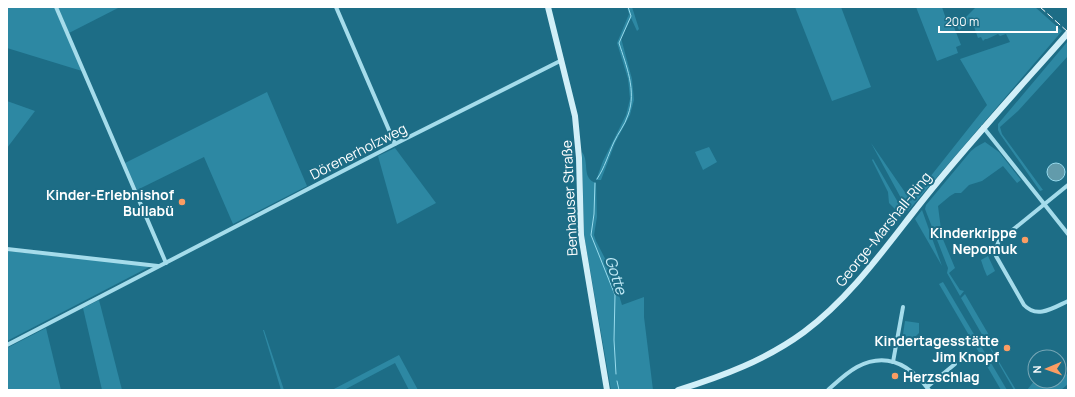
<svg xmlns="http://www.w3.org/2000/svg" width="1075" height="397" font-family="Manrope,sans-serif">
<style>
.green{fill:#2d88a3}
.water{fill:#629bab;stroke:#98dbed}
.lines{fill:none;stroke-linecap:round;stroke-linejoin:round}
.stream{stroke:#98dbed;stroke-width:1}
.street{stroke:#a5dceb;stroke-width:4}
.secondary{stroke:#d1eff8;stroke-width:6}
.rail{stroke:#fff;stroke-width:1;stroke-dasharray:7 3;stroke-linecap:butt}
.poi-dot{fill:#fb9d63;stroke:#1d6d86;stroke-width:1.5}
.labels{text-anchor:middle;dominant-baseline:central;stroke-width:4;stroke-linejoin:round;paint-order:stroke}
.street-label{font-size:14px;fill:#fff;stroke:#1d6d86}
.poi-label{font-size:14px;font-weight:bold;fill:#fff;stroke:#1d6d86;text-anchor:end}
.water-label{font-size:15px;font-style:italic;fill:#c0e9f5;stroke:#1d6d86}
</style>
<rect width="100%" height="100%" fill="#1d6d86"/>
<!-- green -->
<g class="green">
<path d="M7,7H54L82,71L7,48Z"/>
<path d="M58,7H120L69,33Z"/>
<path d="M627,7H632L639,29L637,31L631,18L621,38L632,79L634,100L630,115L615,143L601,180H596L603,161L626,115L630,99L628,79L617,43L629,14Z"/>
<path d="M795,7H841L871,87L832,101Z"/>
<path d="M916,7H942L946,19L952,22L961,45L956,47L958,53L937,61Z"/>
<path d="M976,7H1035L1062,31L908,211L871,143L911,201L987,105L960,59L1010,42L1006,34L1000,36L998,34L987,39H985L983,41L981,37L978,38L972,21L959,30L957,26Z"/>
<path d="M1068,41V56L1018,111L1000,127L1002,134L1043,190L1040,191L1000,134L998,130V124Z"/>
<path d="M267,92L307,186L233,224L204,157L137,190L125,163Z"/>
<path d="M7,101L35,111L7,148Z"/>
<path d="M985,142L999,152L1021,180L1017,183L1003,166L982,181L969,185L961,193H955L950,196L938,206L942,237L955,268L949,273L960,290L964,291L960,296L947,273L948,268L925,209L926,205L971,151L976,147Z"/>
<path d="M709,147L717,162L703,170L695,152Z"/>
<path d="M395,148L436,203L397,224L378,156Z"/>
<path d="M582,152C590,163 581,178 596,183L597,217L594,235L596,241L611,270L622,305L644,297V317L653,390H611L584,235Z"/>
<path d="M873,159L903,211L901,215L889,203L888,192L872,160Z"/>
<path d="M922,210L942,266L915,219Z"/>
<path d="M7,251L151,266L7,341Z"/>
<path d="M988,256L995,271L987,276L984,269L981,260Z"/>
<path d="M943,282L1007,390H1001L939,284Z"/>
<path d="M965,294L993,342L989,345L1016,390H1014L961,298Z"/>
<path d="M99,300L122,390H102L83,308Z"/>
<path d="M905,321L919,323V333L915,337L902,341Z"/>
<path d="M46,328L61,390H7V348Z"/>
<path d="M263,330H264L284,390H281Z"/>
<path d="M399,355L418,390H409L395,363L344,390H332Z"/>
<path d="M1059,360L1068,377V384L1061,390H1027L1035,380L1059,381Z"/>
</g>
<!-- water -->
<circle class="water" cx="1056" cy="172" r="9"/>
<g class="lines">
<!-- stream -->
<g class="stream">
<path d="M597,179C605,167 608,155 614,142C618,133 625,125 628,115C637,91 626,65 619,43L631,16L628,7"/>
<path d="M595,183L594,214L591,235L615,295L614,340L616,374"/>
<path d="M617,381L619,390"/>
</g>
<!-- street -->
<g class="street">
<path d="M56,7L166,263"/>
<path d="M336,7L395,144"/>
<path d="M983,127L1068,234"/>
<path d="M1068,185L999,241L995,250L996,256L1024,305C1037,319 1053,308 1068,301"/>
<path d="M7,249L158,266"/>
<path d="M7,345L395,144L562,60"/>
<path d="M893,362L903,307"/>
<path d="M927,387L955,364"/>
<path d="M828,390C837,382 846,373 857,367C887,351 911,366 929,390"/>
</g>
<!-- secondary -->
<g class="secondary">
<path d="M548,7L575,116L579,158L581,235L607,390"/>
<path d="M678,390C723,376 766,360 804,332C855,294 891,239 931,190C975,136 1022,85 1068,33"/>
</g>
<!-- rail -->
<path class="rail" d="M1040,7L1068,32"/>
</g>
<!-- markers -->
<g class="poi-dot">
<circle cx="182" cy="202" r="4"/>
<circle cx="1025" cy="240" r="4"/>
<circle cx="1007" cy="348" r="4"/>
<circle cx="895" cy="376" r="4"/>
</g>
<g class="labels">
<!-- street labels -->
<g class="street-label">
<text transform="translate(358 151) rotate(-27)">Dörenerholzweg</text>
<text transform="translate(569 198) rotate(-93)">Benhauser Straße</text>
<text transform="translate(883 229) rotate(-51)">George-Marshall-Ring</text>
</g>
<!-- poi labels -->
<g class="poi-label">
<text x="174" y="194">Kinder-Erlebnishof<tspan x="174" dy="16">Bullabü</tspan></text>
<text x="1017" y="232">Kinderkrippe<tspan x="1017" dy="16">Nepomuk</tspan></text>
<text x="999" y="340">Kindertagesstätte<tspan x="999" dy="16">Jim Knopf</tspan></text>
<text x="903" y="376" text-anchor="start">Herzschlag</text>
</g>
<!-- water labels -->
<g class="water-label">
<text transform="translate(616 275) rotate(72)">Gotte</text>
</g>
</g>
<!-- border -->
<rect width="1075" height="397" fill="none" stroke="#ffffff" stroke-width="16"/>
<!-- north arrow -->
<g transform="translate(1047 369) rotate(268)"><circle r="19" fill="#1d6d86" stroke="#77a7b6"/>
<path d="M0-3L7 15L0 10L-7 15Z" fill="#fb9d63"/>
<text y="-6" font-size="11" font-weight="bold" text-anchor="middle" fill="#ffffff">N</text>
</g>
<!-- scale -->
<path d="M939 26v6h118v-6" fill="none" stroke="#ffffff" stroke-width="2"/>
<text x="945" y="26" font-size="12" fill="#ffffff" stroke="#1d6d86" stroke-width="3" paint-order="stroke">200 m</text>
</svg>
